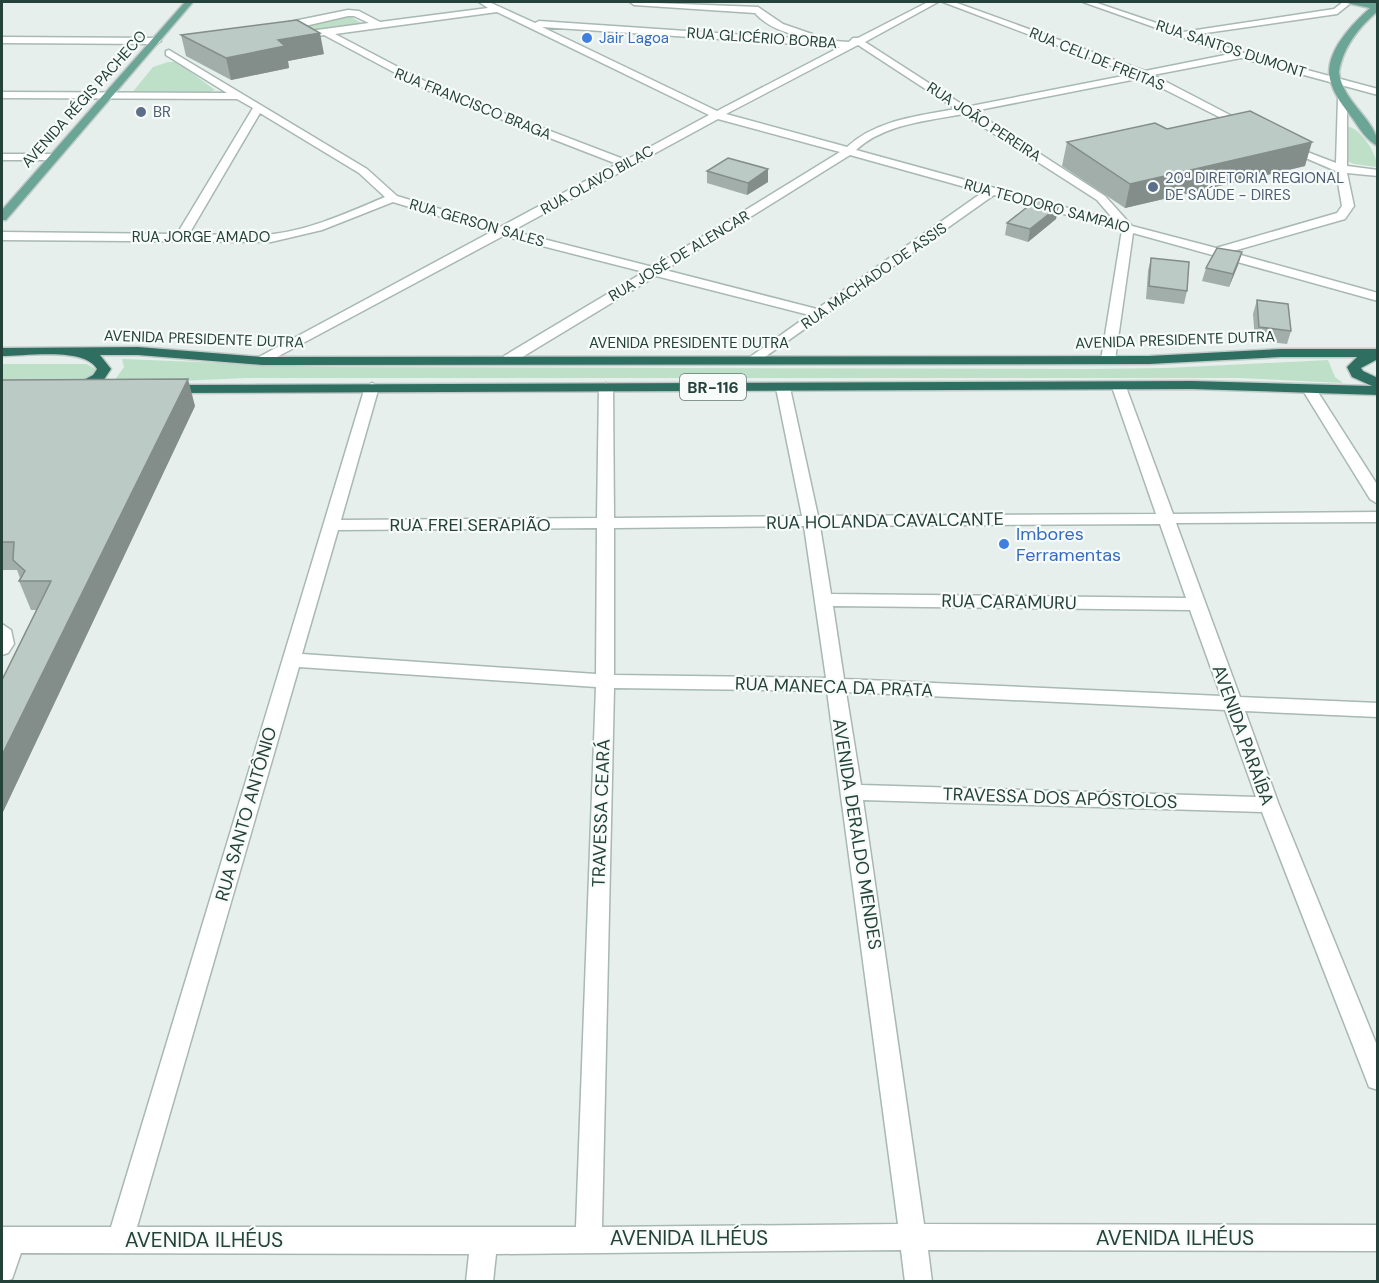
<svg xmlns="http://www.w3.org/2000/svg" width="1379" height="1283" font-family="'DM Sans',sans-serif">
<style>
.green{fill:#bfe0c8}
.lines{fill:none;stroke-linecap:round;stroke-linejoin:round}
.minor-casing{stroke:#a8b8b2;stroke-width:3}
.major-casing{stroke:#c2cac8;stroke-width:3}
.highway-casing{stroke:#c2cac8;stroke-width:3}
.minor{fill:#fff;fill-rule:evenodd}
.major{fill:#6aa596;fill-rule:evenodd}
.highway{fill:#2f6f62;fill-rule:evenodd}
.wall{fill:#a1aea9}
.shaded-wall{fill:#838d89}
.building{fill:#bbcac4;stroke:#838d89;stroke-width:1.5}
.shop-dot{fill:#3f7fe0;stroke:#f7fbf9;stroke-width:2}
.service-dot{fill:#5c6f8a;stroke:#f7fbf9;stroke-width:2}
.labels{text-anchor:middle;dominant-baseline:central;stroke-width:4.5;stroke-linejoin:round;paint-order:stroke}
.far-shop-label{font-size:15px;fill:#366cbe;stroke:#f7fbf9;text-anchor:start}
.far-street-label{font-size:15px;fill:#24423a;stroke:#f7fbf9}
.far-service-label{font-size:15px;fill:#4e5e75;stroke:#f7fbf9;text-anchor:start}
.shield{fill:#f7fbf9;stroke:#637a73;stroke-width:1.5}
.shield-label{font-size:16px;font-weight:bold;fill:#24423a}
.street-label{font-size:18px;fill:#24423a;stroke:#f7fbf9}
.shop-label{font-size:18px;fill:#366cbe;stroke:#f7fbf9;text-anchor:start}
.near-street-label{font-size:21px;fill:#24423a;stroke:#f7fbf9}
</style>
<rect width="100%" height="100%" fill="#e6efeb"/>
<!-- green -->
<g class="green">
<path d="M350,16L361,23L301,34L294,26Z"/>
<path d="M168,62H177L215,90L208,93L131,94L153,67Z"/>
<path d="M1350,127C1362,131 1377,154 1377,167L1354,164L1347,161L1345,128Z"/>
<path d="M122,359L323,367L1090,369L1167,368L1328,360L1335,377L1343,383L1239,378H247L112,384L124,367Z"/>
<path d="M2,364H87L95,369L90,380L2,388Z"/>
</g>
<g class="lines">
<defs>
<g id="minor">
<path d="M479,2H489L535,23L539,21L849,42L853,38H858L928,2H938L865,42L966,107L1133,74L943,2H954L1145,71L1230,54L1083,2H1094L1183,32L1334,9L1343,2H1352L1337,14L1192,35L1244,53L1378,89V95L1241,58L1153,75L1251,126V130L1247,131L1142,78L974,111L1105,196L1132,226L1216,248L1337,213L1342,206L1336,171L1280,147L1289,145L1336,163L1338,98L1347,96V166L1378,170V176L1347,173L1354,206L1345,219L1230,252L1378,293V301L1133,233L1115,360L1113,363H1103L1101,360L1122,230L994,195L755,364L750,363V357L809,315L656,276L514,362H504V356L644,272L503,236L262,365L255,361L257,358L491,232L393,202L322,230L271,242L2,240V232L177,234L253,108L237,99L2,98V92L227,93L166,55V51L169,50L367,169L397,196L500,227L617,164L431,92L324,35L296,39L288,37L282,28L289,22L348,10L359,11L380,22L488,8ZM497,12L709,115L626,160L438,88L335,34ZM348,16H354L369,23L295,33L292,29ZM542,27L840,47L717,111ZM858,45L956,109C918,116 876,120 847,147L726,114ZM260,113L359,173L385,197C349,212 313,229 274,234C246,237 217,234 189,234ZM963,114L1097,200L1115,221L856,150C884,124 927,121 963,114ZM718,119L840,152L653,267L512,231ZM850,155L983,192L817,309L665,270Z"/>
<path d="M630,2L758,7L783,24L812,34L807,37C788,34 768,28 755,13L634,5Z"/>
<path d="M2,37L156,38L161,41L156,44L2,43Z"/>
<path d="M2,154H52L58,157L52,160H2Z"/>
<path d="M372,383L379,387L341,520L597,518L599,387L606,383L613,387L614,518L802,516L776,388L783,384L790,388L818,516L1156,514L1112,387L1119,383L1126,387L1173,514L1378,512V522L1176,523L1240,697L1378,703V717L1245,711L1279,805L1378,1048V1090L1369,1087L1366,1079L1262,812L863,800L924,1224L1378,1225V1251L928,1250L932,1282H905L901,1250L496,1254L493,1282H466L469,1254L21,1253L12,1279L2,1282V1227H111L365,387ZM1160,524L1186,598L831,594L820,526ZM804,526L826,678L614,675V528ZM597,528L596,674L302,654L338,530ZM833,606L1190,610L1221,696L844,679ZM299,667L596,687L576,1227H137ZM614,688L827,691L898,1224L602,1227ZM846,692L1225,710L1256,797L861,785Z"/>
<path d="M1309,385L1316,389L1378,486V504L1370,499L1302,389Z"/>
<path d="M2,624L11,630L14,644L8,653L2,655Z"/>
</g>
<g id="major">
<path d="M185,2H193L6,220H2V210Z"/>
<path d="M1342,2L1378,3V11C1359,27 1343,47 1339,72C1342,102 1378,121 1378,146C1368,142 1359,128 1353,119C1344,107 1333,94 1330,79C1324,53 1352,24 1370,8Z"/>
</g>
<path id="highway" d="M138,347L262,357L1149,356L1281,349H1378V359L1361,368L1363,371L1378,378V395L1192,389L167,393L160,389L167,385L1192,381L1372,386L1352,377L1347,367L1357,357H1281L1149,364L262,365L138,355H100L111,369L103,381L74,393L67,389L93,375L97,369C85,347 25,356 2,356V348Z"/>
</defs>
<!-- minor casing -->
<use href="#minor" class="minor-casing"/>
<!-- major casing -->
<use href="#major" class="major-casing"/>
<!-- highway casing -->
<use href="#highway" class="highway-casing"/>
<!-- minor -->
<use href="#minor" class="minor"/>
<!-- major -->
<use href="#major" class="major"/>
<!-- highway -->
<use href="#highway" class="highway"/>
</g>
<!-- wall -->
<g class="wall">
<path d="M181,35L324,54L288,61L289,68L231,80L186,56Z"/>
<path d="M1167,129L1305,166L1125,208L1062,166L1067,142Z"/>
<path d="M707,171L768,182L747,195L707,183Z"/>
<path d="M1056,219L1028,242L1005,235L1007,223Z"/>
<path d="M1242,252L1238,265L1229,287L1202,281L1206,268Z"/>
<path d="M1151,258L1187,291L1184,304L1146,299L1148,271Z"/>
<path d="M1257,300L1291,331L1287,344L1255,340L1253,314Z"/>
<path d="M2,380L195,406L2,814V680L37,610H31L19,581L20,578L17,570H2Z"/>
</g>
<!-- shaded-wall -->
<g class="shaded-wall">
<path d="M320,33L324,54L288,61L289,68L231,80L226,58L278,40Z"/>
<path d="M1312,142L1305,166L1125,208L1130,184Z"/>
<path d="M768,169V182L747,195L748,183Z"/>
<path d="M1059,206L1056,219L1028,242L1030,229Z"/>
<path d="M1242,252L1238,265L1229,287L1233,274Z"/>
<path d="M188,379L195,406L2,814V755Z"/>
</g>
<!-- building -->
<g class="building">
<path d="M297,20L320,33L278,40L285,46L226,58L181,35Z"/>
<path d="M1250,111L1312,142L1130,184L1067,142L1155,123L1167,129Z"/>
<path d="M728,158L768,169L748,183L707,171Z"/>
<path d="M1036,200L1059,206L1030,229L1007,223Z"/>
<path d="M1217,248L1242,252L1233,274L1206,268Z"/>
<path d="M1151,258L1189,262L1187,291L1149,286Z"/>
<path d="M1257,300L1288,304L1291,331L1259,327Z"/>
<path d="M188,379L2,755V680L51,581H19L25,571L13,560L14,542H2V380Z"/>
</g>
<!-- markers -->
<g class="shop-dot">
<circle cx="587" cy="38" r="6"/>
<circle cx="1004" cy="544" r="6"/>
</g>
<g class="service-dot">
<circle cx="141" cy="112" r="6"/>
<circle cx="1153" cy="187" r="6"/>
</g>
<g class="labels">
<!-- far-shop labels -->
<g class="far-shop-label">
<text x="599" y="38">Jair Lagoa</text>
</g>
<!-- far-street labels -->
<g class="far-street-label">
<text transform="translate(762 38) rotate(4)">RUA GLICÉRIO BORBA</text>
<text transform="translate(1231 49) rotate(18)">RUA SANTOS DUMONT</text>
<text transform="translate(1097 59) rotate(22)">RUA CELI DE FREITAS</text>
<text transform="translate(84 99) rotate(-48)">AVENIDA RÉGIS PACHECO</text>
<text transform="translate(473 104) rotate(22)">RUA FRANCISCO BRAGA</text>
<text transform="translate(984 122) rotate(33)">RUA JOÃO PEREIRA</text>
<text transform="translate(597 180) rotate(-29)">RUA OLAVO BILAC</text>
<text transform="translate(1047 206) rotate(15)">RUA TEODORO SAMPAIO</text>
<text transform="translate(477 223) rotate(16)">RUA GERSON SALES</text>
<text x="201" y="237">RUA JORGE AMADO</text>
<text transform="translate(679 256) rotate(-31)">RUA JOSÉ DE ALENCAR</text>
<text transform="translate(874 276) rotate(-35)">RUA MACHADO DE ASSIS</text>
<text transform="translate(204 339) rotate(2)">AVENIDA PRESIDENTE DUTRA</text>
<text transform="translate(1175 340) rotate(-2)">AVENIDA PRESIDENTE DUTRA</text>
<text x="689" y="343">AVENIDA PRESIDENTE DUTRA</text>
</g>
<!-- far-service labels -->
<g class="far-service-label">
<text x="153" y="112">BR</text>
<text x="1165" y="178">20ª DIRETORIA REGIONAL<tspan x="1165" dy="17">DE SAÚDE - DIRES</tspan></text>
</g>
<!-- shield labels -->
<rect class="shield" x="680" y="374" width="66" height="26" rx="4.5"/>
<g class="shield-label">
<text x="713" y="387">BR-116</text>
</g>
<!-- street labels -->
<g class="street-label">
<text transform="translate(885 521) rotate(-1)">RUA HOLANDA CAVALCANTE</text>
<text x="470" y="525">RUA FREI SERAPIÃO</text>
<text transform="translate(1009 602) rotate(1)">RUA CARAMURU</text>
<text transform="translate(834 687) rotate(2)">RUA MANECA DA PRATA</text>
<text transform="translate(1243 735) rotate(70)">AVENIDA PARAÍBA</text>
<text transform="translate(1060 798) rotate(2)">TRAVESSA DOS APÓSTOLOS</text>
<text transform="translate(601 813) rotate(-88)">TRAVESSA CEARÁ</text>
<text transform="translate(246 814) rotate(-74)">RUA SANTO ANTÔNIO</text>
<text transform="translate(857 834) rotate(81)">AVENIDA DERALDO MENDES</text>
</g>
<!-- shop labels -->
<g class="shop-label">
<text x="1016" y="534">Imbores<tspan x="1016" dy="21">Ferramentas</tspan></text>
</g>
<!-- near-street labels -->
<g class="near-street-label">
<text x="689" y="1238">AVENIDA ILHÉUS</text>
<text x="1175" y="1238">AVENIDA ILHÉUS</text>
<text x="204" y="1240">AVENIDA ILHÉUS</text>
</g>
</g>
<!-- border -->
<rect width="1379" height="1283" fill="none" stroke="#24423a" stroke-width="6"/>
</svg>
